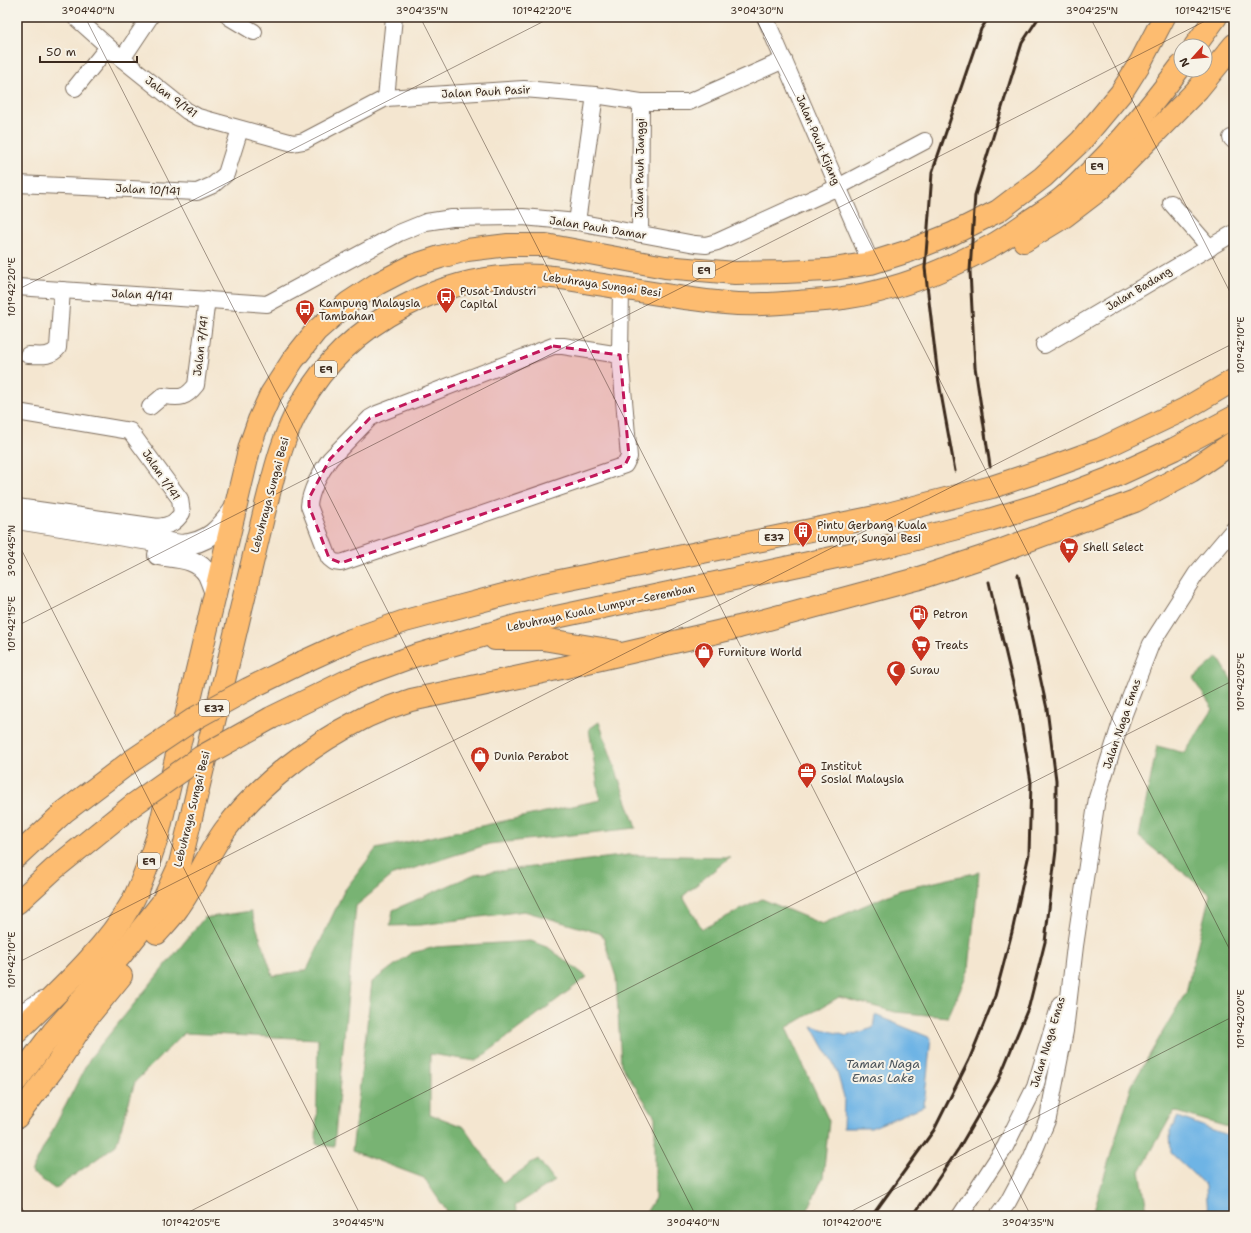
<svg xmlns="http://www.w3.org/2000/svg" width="1251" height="1233" font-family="'Shantell Sans',sans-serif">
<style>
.forest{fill:#78b373;stroke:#5a6e48}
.water{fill:#6eb4e5;stroke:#546f82}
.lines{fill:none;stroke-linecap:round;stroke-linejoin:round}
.minor-casing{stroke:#7c6c5c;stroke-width:18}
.tertiary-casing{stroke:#7c6c5c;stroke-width:22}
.motorway-casing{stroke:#7c6c5c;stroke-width:24}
.minor{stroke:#fff;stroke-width:16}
.tertiary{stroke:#fff;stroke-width:20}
.motorway{stroke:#fdbc6f;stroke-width:22}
.rail{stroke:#3b2a1e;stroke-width:3}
.motorway-bridge-casing{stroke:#7c6c5c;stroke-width:24;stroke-linecap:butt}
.motorway-bridge{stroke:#fdbc6f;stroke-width:22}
.marked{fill:#c2185b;fill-opacity:0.2;stroke:#c2185b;stroke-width:3;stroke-dasharray:8 5;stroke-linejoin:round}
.ticks{fill:none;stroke:#3b2a1e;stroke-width:1;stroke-opacity:0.45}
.labels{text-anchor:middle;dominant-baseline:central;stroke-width:4;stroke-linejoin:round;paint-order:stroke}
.shield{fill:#f7f3e8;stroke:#73665b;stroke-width:1}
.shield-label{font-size:10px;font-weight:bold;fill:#3b2a1e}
.street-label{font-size:11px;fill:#3b2a1e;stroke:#f7f3e8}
.poi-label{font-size:11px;fill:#3b2a1e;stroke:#f7f3e8;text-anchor:start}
.water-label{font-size:12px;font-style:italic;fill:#4a535a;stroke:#f7f3e8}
.neatline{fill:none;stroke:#3b2a1e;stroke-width:1.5}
.ticks-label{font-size:10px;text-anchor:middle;fill:#3b2a1e}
</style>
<rect width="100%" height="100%" fill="#f7f3e8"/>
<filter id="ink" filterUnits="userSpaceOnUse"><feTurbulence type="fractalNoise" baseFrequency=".025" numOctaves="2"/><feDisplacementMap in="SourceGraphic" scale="8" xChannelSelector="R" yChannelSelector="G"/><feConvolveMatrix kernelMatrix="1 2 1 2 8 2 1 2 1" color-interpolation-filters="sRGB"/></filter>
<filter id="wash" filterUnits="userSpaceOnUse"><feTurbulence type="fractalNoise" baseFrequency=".012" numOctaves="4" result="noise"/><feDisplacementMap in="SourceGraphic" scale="16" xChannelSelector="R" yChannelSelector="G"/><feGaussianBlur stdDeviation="0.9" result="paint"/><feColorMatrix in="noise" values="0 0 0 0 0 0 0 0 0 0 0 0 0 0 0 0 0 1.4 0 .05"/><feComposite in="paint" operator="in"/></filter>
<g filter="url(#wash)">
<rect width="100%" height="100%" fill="#f4e6d0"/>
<!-- forest -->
<g class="forest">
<path d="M1218,657L1234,684V1129L1174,1111L1140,1171L1148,1216H1092L1132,1085L1186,992L1210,894L1139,837L1157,746L1185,753L1213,709L1193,679Z"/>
<path d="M599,722L636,828L489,844L393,875L356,906L334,1147L316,1144L318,1039L184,1033L135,1082L116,1145L55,1189L31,1172L90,1058L204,918L251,911L273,976L307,970L344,891L376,849L600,800L589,729Z"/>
<path d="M629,855L730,857L683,896L702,929L762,899L822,924L900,890L979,872L969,969L948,1017L895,1012L839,997L786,1028L829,1121L823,1177L805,1216H644L655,1198V1117L621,1065L616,977L602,934L524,911L421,925L390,926L393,910L475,874Z"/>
<path d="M531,941L549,948L587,977L476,1061L430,1054V1114L464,1127L503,1183L538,1159L554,1181L515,1206L519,1216H450L424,1178L352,1151L372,982L411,953L436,947Z"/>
</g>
<!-- water -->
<g class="water">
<path d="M875,1015L931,1038L924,1106L871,1128H843L844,1097L836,1069L812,1026L847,1036L873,1028Z"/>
<path d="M1178,1117L1232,1137L1234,1139V1216H1208L1206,1186L1171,1153L1170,1131Z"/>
</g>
</g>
<g filter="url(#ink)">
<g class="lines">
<defs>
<g id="minor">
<path d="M75,17L122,59L187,111L198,117L293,143L304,141L386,98L524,89L595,95L641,102H689L784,60"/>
<path d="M229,17L254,32"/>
<path d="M765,17L871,263"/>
<path d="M122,59L150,17"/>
<path d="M75,88L108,47"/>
<path d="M386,98L394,17"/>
<path d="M1231,138L1234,141"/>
<path d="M17,184L197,192L213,185L226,174L240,129"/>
<path d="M1171,203L1210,248"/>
<path d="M577,222L595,95"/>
<path d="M640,234L641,102"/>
<path d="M17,287L267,304L399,233L426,222L452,218L523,217L577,222L695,244L706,245L717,242L838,187L925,141"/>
<path d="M1044,345L1234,233"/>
<path d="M28,355C39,355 50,358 58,348L62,290"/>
<path d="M620,355L563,346H553L377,414L370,418L330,459C321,471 310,491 309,506L329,558L334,562L341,563L625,465L629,457L620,355L621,288"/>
<path d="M150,407L163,396C180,398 185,399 196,385L207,299"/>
<path d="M17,412L130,431L180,499L182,513C175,523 171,525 158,527L17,507"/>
<path d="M17,1014L42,1000"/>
<path d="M960,1216L1005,1147L1035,1087L1060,1004"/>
<path d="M998,1216L1008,1202L1031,1159L1048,1118L1065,1031L1075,946L1097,798L1122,719L1151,644L1196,574L1234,529"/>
</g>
<g id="tertiary">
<path d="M17,519L181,545C209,543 220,529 236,507"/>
<path d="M158,555C176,558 198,557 208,575C211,581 213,589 216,595"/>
</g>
<g id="motorway">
<path d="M1195,46L1216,17"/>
<path d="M1024,241L1065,216L1099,190L1198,89L1234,45"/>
<path d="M495,639H543L614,651"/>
<path d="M303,662L351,640L405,621L545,584L880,516L992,487L1046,469L1101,449L1185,409L1234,380"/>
<path d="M271,718L351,679L414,656L519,625L897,544L989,520L1051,501L1111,478L1174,449L1234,417"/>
<path d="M17,856L64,812L130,762"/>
<path d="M17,903L54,869L133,805"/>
<path d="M157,933C164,925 172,917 178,908C196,883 207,855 225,830C258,785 311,745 360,720C376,711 394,706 411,700L566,667L739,627L916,579L986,556L1135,501L1191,471L1234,442"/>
<path d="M17,1032C55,994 104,951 131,904C143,883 150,858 158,835L250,446L259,420L271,394L293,360L316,331L348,303L377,284L412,266L440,257L467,250L508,245H546L665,267L735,273L785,272L827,270L871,263L909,251L952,234L998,211L1043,177L1081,141L1121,93L1140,63L1164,17"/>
<path d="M17,1080L53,1032L121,955L162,903L180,864L266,505C275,470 283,435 301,404C349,320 446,271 542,276C560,277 579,281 597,284C640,291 683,299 725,303C753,306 782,303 810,301C821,300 832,300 843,298C895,291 945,271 991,246C1004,239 1016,230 1029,221C1039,214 1051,207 1061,199C1070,192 1078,184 1086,176C1121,143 1152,105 1181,66"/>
<path d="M17,1117L59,1061L86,1019L121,976"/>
</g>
</defs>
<!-- minor casing -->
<use href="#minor" class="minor-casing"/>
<!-- tertiary casing -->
<use href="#tertiary" class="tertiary-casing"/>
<!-- motorway casing -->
<use href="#motorway" class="motorway-casing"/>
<!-- minor -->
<use href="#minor" class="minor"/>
<!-- tertiary -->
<use href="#tertiary" class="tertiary"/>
<!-- motorway -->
<use href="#motorway" class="motorway"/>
<!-- rail -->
<g class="rail">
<path d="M990,466L975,367L970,271L975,195L1022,43L1039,17"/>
<path d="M955,471L938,377L925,268L932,173L981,29L989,17"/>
<path d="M872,1216L934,1130L969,1060L995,996L1012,932L1029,854L1031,782L1019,709L989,582"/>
<path d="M913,1216L959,1148L998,1081L1029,1006L1045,942L1056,850V780L1047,709L1018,575"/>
</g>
<defs>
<g id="motorway-bridge">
<path d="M130,762L197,717L248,689L303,662"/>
<path d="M133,805L201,757L271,718"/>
</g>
</defs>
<!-- motorway-bridge casing -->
<use href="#motorway-bridge" class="motorway-bridge-casing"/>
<!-- motorway-bridge -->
<use href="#motorway-bridge" class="motorway-bridge"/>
</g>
</g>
<!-- marked area -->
<path class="marked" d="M553,346L620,355L629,457L625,465L341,563L329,558L309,506V498L330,459L370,418Z"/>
<!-- ticks -->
<path class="ticks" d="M85,17L696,1216M420,17L1031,1216M755,17L1234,958M1090,17L1234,300M17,290L552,17M17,541L361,1216M17,626L1213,17M17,963L1234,343M17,1198L26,1216M181,1216L1234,680M842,1216L1234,1016"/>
<!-- icons -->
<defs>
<symbol id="bus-pin" viewBox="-11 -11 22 30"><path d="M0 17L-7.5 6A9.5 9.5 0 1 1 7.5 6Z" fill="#c8321e" stroke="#f7f3e8"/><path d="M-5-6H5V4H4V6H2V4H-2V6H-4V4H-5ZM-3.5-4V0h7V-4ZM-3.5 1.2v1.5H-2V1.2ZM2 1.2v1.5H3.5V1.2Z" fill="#fff"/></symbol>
<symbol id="building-pin" viewBox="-11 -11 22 30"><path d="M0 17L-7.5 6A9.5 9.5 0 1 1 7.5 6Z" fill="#c8321e" stroke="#f7f3e8"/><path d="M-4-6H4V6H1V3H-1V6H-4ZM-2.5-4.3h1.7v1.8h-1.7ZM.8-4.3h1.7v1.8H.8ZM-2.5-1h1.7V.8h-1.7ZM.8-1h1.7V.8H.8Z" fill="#fff"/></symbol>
<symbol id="supermarket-pin" viewBox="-11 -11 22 30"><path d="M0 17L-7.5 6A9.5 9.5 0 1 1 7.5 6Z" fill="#c8321e" stroke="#f7f3e8"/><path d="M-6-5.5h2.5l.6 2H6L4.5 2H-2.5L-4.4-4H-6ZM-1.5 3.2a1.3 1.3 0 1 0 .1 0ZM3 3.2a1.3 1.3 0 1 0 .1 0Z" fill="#fff"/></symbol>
<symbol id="fuel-pin" viewBox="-11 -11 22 30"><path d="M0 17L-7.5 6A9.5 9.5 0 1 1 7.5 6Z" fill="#c8321e" stroke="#f7f3e8"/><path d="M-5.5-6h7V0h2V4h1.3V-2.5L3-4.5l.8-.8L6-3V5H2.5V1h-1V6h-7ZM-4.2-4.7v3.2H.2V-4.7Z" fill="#fff"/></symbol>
<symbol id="shop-pin" viewBox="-11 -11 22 30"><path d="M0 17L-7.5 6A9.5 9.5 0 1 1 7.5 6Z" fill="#c8321e" stroke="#f7f3e8"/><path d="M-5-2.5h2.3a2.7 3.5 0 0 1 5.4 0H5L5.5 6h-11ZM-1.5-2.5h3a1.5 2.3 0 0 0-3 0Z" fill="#fff"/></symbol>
<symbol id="mosque-pin" viewBox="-11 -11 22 30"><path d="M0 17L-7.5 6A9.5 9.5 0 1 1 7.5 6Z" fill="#c8321e" stroke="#f7f3e8"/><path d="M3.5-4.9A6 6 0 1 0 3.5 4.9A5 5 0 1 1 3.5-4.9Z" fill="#fff"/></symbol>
<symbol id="office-pin" viewBox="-11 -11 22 30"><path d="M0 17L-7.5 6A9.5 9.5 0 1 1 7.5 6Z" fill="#c8321e" stroke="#f7f3e8"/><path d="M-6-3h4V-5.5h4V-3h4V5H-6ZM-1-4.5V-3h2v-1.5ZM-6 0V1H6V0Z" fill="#fff"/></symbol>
</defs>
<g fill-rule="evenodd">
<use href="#bus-pin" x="435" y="286" width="22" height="30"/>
<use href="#bus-pin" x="294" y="298" width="22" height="30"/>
<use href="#building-pin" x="792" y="520" width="22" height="30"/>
<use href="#supermarket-pin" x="1058" y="536" width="22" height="30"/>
<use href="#fuel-pin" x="908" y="603" width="22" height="30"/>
<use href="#supermarket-pin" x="910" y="634" width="22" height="30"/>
<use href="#shop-pin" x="693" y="641" width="22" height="30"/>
<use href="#mosque-pin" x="885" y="659" width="22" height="30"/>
<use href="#shop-pin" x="469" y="745" width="22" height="30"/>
<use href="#office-pin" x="796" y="761" width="22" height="30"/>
</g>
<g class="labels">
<!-- shield labels -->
<g class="shield">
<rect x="1086" y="158" width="22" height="16" rx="3"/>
<rect x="693" y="262" width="22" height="16" rx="3"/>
<rect x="315" y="361" width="22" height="16" rx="3"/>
<rect x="759" y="529" width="30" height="16" rx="3"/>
<rect x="199" y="700" width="30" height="16" rx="3"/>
<rect x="138" y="853" width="22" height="16" rx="3"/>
</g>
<g class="shield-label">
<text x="1097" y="166">E9</text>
<text x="704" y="270">E9</text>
<text x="326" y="369">E9</text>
<text x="774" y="537">E37</text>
<text x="214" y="708">E37</text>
<text x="149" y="861">E9</text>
</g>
<!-- street labels -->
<g class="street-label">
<text transform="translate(486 92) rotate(-3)">Jalan Pauh Pasir</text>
<text transform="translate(171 97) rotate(36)">Jalan 9/141</text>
<text transform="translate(818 140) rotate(67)">Jalan Pauh Kijang</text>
<text transform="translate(640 168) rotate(-89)">Jalan Pauh Janggi</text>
<text transform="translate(148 190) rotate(3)">Jalan 10/141</text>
<text transform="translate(598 228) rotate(9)">Jalan Pauh Damar</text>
<text transform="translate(602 285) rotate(8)">Lebuhraya Sungai Besi</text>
<text transform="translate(1139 289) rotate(-31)">Jalan Badang</text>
<text transform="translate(142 295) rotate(3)">Jalan 4/141</text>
<text transform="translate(201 346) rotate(-83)">Jalan 7/141</text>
<text transform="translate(161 475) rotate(56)">Jalan 1/141</text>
<text transform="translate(270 495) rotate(-75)">Lebuhraya Sungai Besi</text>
<text transform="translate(601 608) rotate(-12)">Lebuhraya Kuala Lumpur–Seremban</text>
<text transform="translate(1122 724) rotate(-71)">Jalan Naga Emas</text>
<text transform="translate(192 809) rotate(-76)">Lebuhraya Sungai Besi</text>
<text transform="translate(1048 1042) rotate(-73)">Jalan Naga Emas</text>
</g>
<!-- poi labels -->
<g class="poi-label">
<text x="460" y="291">Pusat Industri<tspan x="460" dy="13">Capital</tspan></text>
<text x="319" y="303">Kampung Malaysia<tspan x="319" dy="13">Tambahan</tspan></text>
<text x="817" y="525">Pintu Gerbang Kuala<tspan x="817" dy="13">Lumpur, Sungai Besi</tspan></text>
<text x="1083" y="547">Shell Select</text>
<text x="933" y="614">Petron</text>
<text x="935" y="645">Treats</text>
<text x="718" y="652">Furniture World</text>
<text x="910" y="670">Surau</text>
<text x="494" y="756">Dunia Perabot</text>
<text x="821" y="766">Institut<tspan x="821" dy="13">Sosial Malaysia</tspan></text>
</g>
<!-- water labels -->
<g class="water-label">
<text x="883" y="1064">Taman Naga<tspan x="883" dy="14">Emas Lake</tspan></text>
</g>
</g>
<!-- margin -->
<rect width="1251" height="1233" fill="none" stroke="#f7f3e8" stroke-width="44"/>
<!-- north arrow -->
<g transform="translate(1193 58) rotate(243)"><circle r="19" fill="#f7f3e8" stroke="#aca397"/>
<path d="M0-3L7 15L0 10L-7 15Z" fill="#c8321e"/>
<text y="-6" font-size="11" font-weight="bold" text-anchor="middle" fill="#3b2a1e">N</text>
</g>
<!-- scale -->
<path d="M40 56v6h97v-6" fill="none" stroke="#3b2a1e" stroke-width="2"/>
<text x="46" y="56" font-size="12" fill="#3b2a1e" stroke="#f7f3e8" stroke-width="3" paint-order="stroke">50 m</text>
<rect x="22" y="22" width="1207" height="1189" class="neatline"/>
<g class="ticks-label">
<text x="88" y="14">3°04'40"N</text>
<text x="422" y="14">3°04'35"N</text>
<text x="542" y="14">101°42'20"E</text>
<text x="757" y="14">3°04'30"N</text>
<text x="1092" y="14">3°04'25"N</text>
<text x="1203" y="14">101°42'15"E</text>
<text transform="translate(11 287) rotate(-90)" y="4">101°42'20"E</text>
<text transform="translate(1240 345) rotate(-90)" y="4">101°42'10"E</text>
<text transform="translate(11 551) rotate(-90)" y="4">3°04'45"N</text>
<text transform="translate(11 624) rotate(-90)" y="4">101°42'15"E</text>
<text transform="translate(1240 682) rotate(-90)" y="4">101°42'05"E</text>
<text transform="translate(11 960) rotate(-90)" y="4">101°42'10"E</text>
<text transform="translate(1240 1019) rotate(-90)" y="4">101°42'00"E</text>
<text x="191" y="1226">101°42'05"E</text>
<text x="358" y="1226">3°04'45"N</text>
<text x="693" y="1226">3°04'40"N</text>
<text x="852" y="1226">101°42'00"E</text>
<text x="1028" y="1226">3°04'35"N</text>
</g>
</svg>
